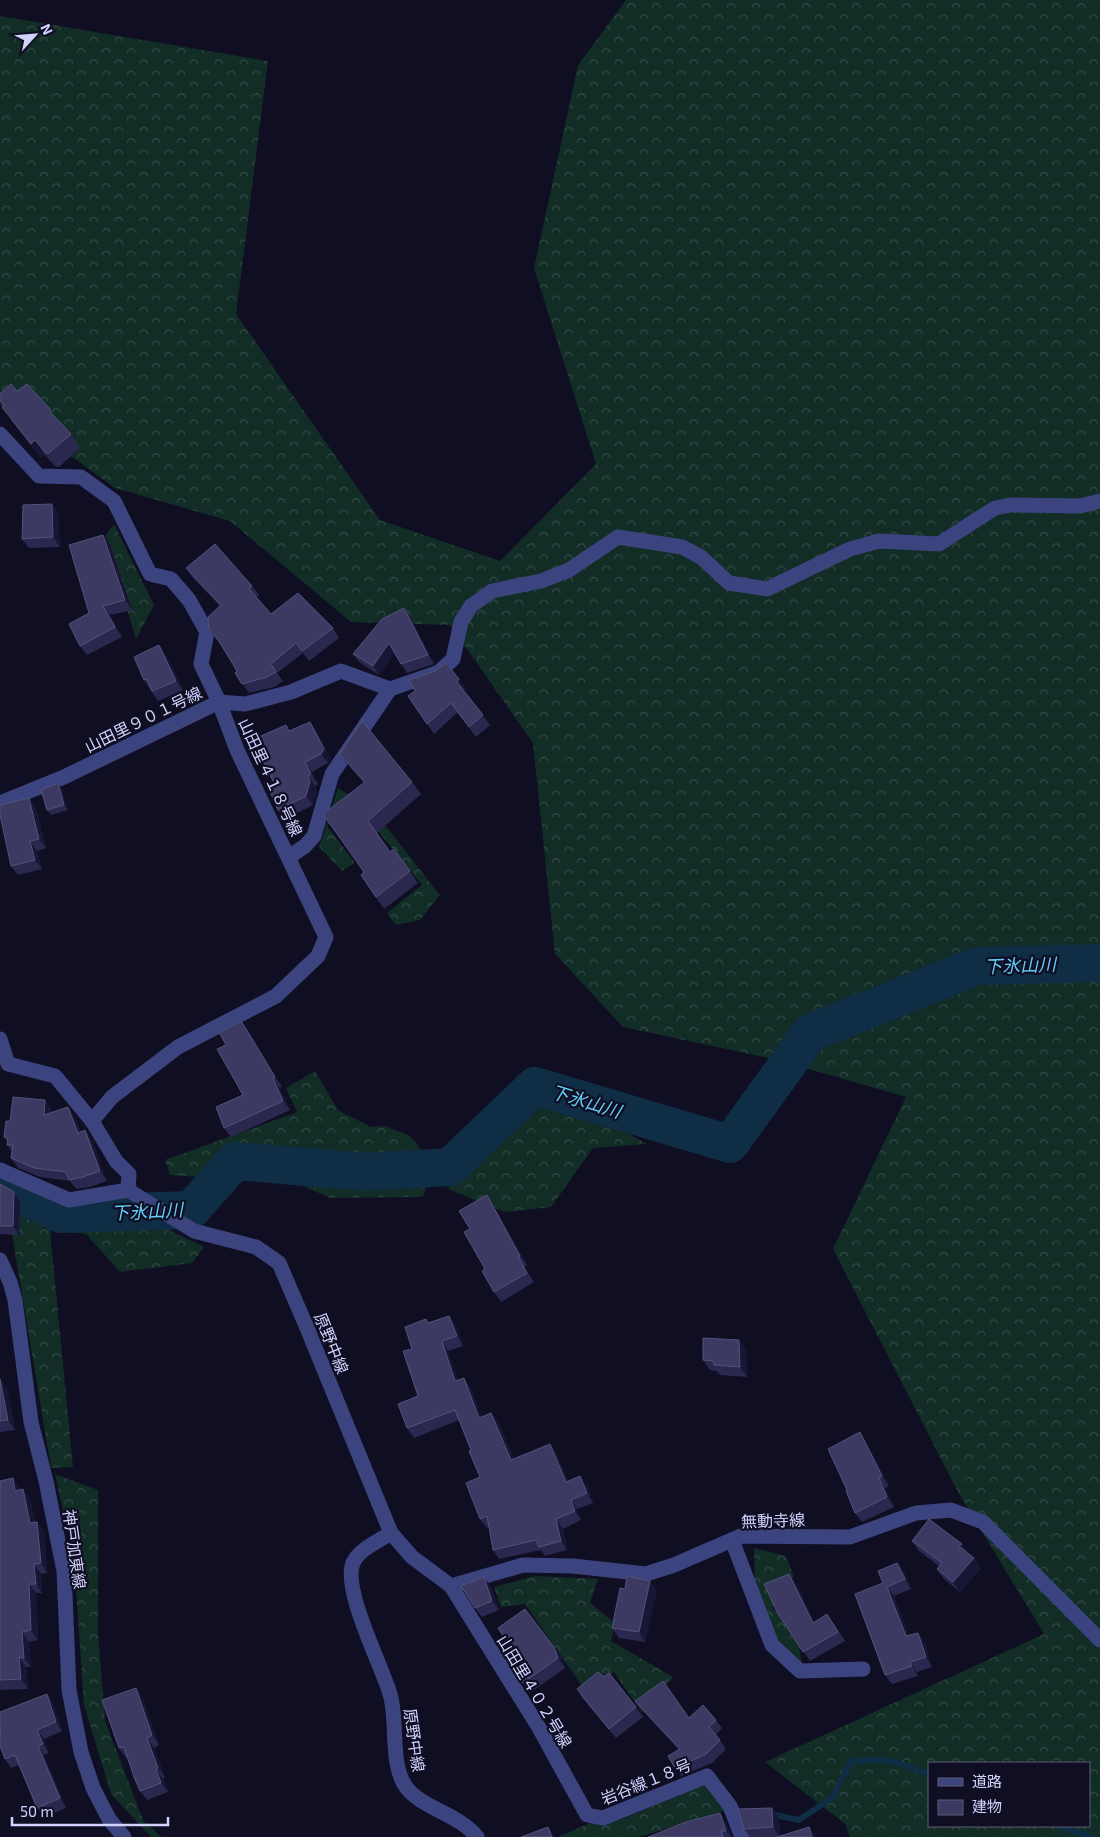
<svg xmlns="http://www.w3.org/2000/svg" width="1100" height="1837" font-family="'Exo 2','Noto Sans JP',sans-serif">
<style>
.forest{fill:url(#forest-crowns);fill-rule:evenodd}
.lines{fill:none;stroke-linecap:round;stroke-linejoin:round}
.stream{stroke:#0f2d45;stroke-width:6}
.river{stroke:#0f2d45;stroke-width:38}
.minor{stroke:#3b447f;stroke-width:15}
.wall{fill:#2a284f}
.shaded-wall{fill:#171635}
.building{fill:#3c3a62;stroke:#53527a}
.labels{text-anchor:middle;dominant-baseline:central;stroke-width:4.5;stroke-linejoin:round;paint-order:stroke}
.street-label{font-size:16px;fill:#d1d3fd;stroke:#0f0e22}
.water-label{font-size:18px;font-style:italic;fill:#63cdf9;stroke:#0f0e22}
</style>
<defs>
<pattern id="forest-crowns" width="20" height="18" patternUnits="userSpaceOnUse" patternTransform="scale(1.25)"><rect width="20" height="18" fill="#122c26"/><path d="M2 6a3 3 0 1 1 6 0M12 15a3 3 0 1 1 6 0" fill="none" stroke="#334a46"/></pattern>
</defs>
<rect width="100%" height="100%" fill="#0f0e22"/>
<!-- forest -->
<g class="forest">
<path d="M626,0H1100V1837H850L845,1824L765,1762L1044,1634L958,1492L833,1249L906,1097L774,1059L623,1027L555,954L533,743L450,625L351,622L230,521L115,488L0,405V16L268,61L236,314L380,520L500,561L596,464L534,268L578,65ZM929,1763H1089V1826H929Z"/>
<path d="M114,524L154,605L136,639L122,593L101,542Z"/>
<path d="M338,788L374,811L440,895L420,920L396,925L387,913L422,885L356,804L327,826L355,863L342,871L319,847Z"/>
<path d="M315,1071L338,1110L371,1127L386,1126L410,1136L433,1164L423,1197L330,1198L299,1184L170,1175L165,1160L297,1112L286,1088Z"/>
<path d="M528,1078L647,1144L593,1148L551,1207L505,1212L448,1189L477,1128Z"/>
<path d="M6,1198L91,1207L146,1219L204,1247L192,1263L120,1272L86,1234L50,1230L73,1467L51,1468Z"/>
<path d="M55,1474L98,1490V1631L105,1721L144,1822L162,1837H151L111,1794L84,1705L74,1559Z"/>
<path d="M754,1548L786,1556L794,1577L772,1608L805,1633L798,1639L802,1665L779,1646L755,1592Z"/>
<path d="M535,1576L598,1579L590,1603L615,1623L611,1641L673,1677L642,1713L614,1672L587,1693L525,1604L501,1607L494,1587Z"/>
<path d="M705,1784L727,1810L639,1837H560L559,1836L591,1823L620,1820Z"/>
</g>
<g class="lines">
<!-- stream -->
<g class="stream">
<path d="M770,1814L799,1820L833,1797L851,1761L881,1760L895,1762L929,1774"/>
<path d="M1058,1826L1090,1837"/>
</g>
<!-- river -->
<path class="river" d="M0,1184L60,1214L191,1210L235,1161L366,1172L450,1167L535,1086L730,1144L810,1033L977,966L1100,963"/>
<!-- minor -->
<g class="minor">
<path d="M0,434L39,476L81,477L114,501L150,574L171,579L189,600L207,632L201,664L219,702L237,750L326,937L318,956L276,996L178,1047L112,1097L92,1121"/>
<path d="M390,689L439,672L453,659L461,622L471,606L492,591L541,581L569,570L618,537L682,547L701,557L729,583L767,589L850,549L879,541L939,544L995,508L1011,505L1080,506L1100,501"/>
<path d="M0,803L64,777L219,702L245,704L291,692L341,671L390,689"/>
<path d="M289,857L305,846L314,836L332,774L390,689"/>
<path d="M0,1039L8,1064L55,1076L92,1121L116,1161L129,1174L128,1190L194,1231L256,1247L279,1263L307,1328L391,1533C379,1541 359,1549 353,1563C342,1589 382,1666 390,1694C398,1720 390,1760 404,1784C417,1807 460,1814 477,1837"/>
<path d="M0,1170L69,1200L128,1190"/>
<path d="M0,1260L10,1282L15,1300L31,1422L46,1481L64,1571L69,1690L81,1752L93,1788L109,1819L124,1837"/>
<path d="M391,1533L412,1557L451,1586L538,1726L587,1815L603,1818L707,1776L730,1806L742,1837"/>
<path d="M732,1540L772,1645L800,1671L863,1669"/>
<path d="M451,1586L523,1565L573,1566L646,1574L674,1565L741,1536L850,1537L916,1513L951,1510L983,1522L1100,1640"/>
</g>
</g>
<!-- wall -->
<g class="wall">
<path d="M17,391L59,421L71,434L80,448L59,467H56L44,454L41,458L12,421L2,407L3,406L0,402V394Z"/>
<path d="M52,504L58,514L60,547L29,548L22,539Z"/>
<path d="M110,544L132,610L110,615L122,637L87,655L80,646L89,613Z"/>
<path d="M186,568L252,586L259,595L257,597L271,614L333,628L339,638L309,661L303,653L277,673L283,681L274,687L249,693L235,673L237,671L221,645L215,638L209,629L220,606L193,578Z"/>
<path d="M404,608L410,617L434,664L407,673L401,664L394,653L379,675L359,662L353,654Z"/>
<path d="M159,645L166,655L183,690L158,701L144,680Z"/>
<path d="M459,679L466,689L464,691L490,725L476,737L458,712L434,734L408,696Z"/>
<path d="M290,731L317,732L331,759L328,763L312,772L318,784L315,786L317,792L313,805L285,819L278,810L274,783Z"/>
<path d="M340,754L412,782L421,794L377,833L390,852L394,849L418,883L384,909L361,875L364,872V783L349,766Z"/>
<path d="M58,783L61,788L68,810L51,815L47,810Z"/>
<path d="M29,798L36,808L46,848L37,851L42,869L18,875L11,866Z"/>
<path d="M241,1021L248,1030L282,1087L280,1088L290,1110L231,1137L224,1128L243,1095L226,1045Z"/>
<path d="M45,1100L52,1110V1113L75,1117L81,1132L85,1130L92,1140L107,1181L90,1187L76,1189L70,1181L40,1177L18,1168L11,1158L12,1152L7,1145V1141L4,1137L10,1121Z"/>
<path d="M0,1184L14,1192L20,1201L19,1235L0,1234Z"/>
<path d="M487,1195L493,1205L527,1265L524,1267L534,1282L501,1302L494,1292L470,1229Z"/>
<path d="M449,1316L456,1325L463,1346L448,1351L458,1380L471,1388L481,1417L491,1413L498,1422L514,1459L550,1444L556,1453L568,1481L587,1485L593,1503L577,1509L581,1520L563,1529L567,1550L545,1556L541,1550L499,1559L493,1550L489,1527L487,1528L480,1519V1477L471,1450L459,1420L414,1438L407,1428L418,1396L412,1349L429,1323Z"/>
<path d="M746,1349L747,1377L720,1375L717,1371L710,1370L703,1360Z"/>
<path d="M0,1379L7,1388L15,1430L0,1432Z"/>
<path d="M866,1442L889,1486L885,1488L894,1507L862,1522L855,1513L847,1490Z"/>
<path d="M20,1488V1490L23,1489L30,1499L35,1522L44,1531L47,1573L41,1574L42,1593H36L38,1640L29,1642L31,1667H26L28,1689L0,1690V1639Z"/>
<path d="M912,1541L969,1553L968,1554L974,1558L981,1568L960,1592L944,1579L937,1569L939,1566L919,1551Z"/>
<path d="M904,1572L911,1589L894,1596L909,1636L918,1633L925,1643L932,1667L917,1672L918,1676L892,1684L885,1675L883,1583Z"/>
<path d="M796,1583L814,1622L834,1624L845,1641L810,1661L777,1612Z"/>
<path d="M491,1587L499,1610L482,1617L475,1608Z"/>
<path d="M625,1589L657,1590L645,1642L619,1638L612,1628Z"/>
<path d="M554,1647L561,1656L565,1668L530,1693L509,1662Z"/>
<path d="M136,1688L142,1697L159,1745L154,1748L165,1777L163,1779L168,1792L147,1800L140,1791L127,1757L126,1758L119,1748Z"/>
<path d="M577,1689L636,1707L643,1717L616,1738L583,1699Z"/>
<path d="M635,1701L689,1718L716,1720L722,1728L716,1735L726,1749L712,1763L681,1776L675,1768L678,1749L641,1709Z"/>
<path d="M53,1703L62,1731L44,1739L49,1753L44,1755L66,1808L44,1817L37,1808L19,1765L11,1768L5,1759Z"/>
<path d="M772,1808L779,1818L780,1836L809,1827L816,1837H750L744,1829Z"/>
<path d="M720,1813L726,1823L732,1837H648Z"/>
</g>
<!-- shaded-wall -->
<g class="shaded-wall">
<path d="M35,440L44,454L41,458L31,444Z"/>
<path d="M52,504L58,514L60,547L53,537Z"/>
<path d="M103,535L110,544L132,610L125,600Z"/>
<path d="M103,606L110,615L122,637L115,627Z"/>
<path d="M404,608L410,617L434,664L428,655Z"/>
<path d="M389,643L395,652L379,675L373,666Z"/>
<path d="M159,645L166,655L183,690L176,681Z"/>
<path d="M459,679L466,689L464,691L457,682Z"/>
<path d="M310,722L317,732L331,759L328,763L321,754Z"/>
<path d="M305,762L312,772L318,784L311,774Z"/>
<path d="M308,776L315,786L317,792L313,805L306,796Z"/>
<path d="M58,783L61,788L68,810L64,805Z"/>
<path d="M29,798L36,808L46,848L39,839Z"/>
<path d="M30,841L37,851L42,869L35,860Z"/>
<path d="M241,1021L248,1030L282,1087L275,1077Z"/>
<path d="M273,1078L280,1088L290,1110L283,1101Z"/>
<path d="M45,1100L52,1110L51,1125L44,1115Z"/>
<path d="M68,1107L75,1117L85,1143L78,1133Z"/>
<path d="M85,1130L92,1140L107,1181L100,1171Z"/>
<path d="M14,1192L20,1201L19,1235L13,1226Z"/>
<path d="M487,1195L493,1205L527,1265L520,1256Z"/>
<path d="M449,1316L456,1325L463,1346L457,1336Z"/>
<path d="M739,1340L746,1349L747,1377L740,1367Z"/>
<path d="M442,1341L448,1351L462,1391L455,1381Z"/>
<path d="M464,1378L471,1388L485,1427L479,1418Z"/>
<path d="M0,1379L7,1388L15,1430L8,1420Z"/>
<path d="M491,1413L498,1422L518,1470L511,1460Z"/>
<path d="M860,1432L866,1442L889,1486L882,1476Z"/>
<path d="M550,1444L556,1453L573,1491L566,1482Z"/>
<path d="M580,1476L587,1485L593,1503L587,1493Z"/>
<path d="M13,1478L20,1488L21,1501L15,1491Z"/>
<path d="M879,1478L885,1488L894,1507L887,1497Z"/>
<path d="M23,1489L30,1499L37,1533L30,1523Z"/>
<path d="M571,1500L577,1509L581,1520L575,1511Z"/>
<path d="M556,1519L563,1529L567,1550L561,1541Z"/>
<path d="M37,1522L44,1531L47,1573L41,1563Z"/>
<path d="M962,1544L969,1553L966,1556L959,1546Z"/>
<path d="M974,1558L981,1568L960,1592L953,1582Z"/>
<path d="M897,1563L904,1572L911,1589L905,1579Z"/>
<path d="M34,1564L41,1574L42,1593L36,1584Z"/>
<path d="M789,1574L796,1583L819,1633L813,1623Z"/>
<path d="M484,1577L491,1587L499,1610L492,1601Z"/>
<path d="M650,1581L657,1590L645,1642L639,1632Z"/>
<path d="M29,1584L36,1593L38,1640L31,1630Z"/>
<path d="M887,1587L894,1596L913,1646L906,1636Z"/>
<path d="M22,1632L29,1642L31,1667L24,1658Z"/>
<path d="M918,1633L925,1643L932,1667L926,1657Z"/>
<path d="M554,1647L561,1656L565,1668L558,1658Z"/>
<path d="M19,1657L26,1667L28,1689L21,1679Z"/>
<path d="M910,1662L917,1672L918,1676L912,1666Z"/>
<path d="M136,1688L142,1697L159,1745L152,1735Z"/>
<path d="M47,1694L53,1703L62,1731L56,1722Z"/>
<path d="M37,1730L44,1739L49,1753L43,1744Z"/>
<path d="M147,1738L154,1748L165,1777L158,1768Z"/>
<path d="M38,1746L44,1755L66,1808L60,1798Z"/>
<path d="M156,1769L163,1779L168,1792L161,1783Z"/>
<path d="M772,1808L779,1818L780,1837L773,1827Z"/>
<path d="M720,1813L726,1823L732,1837H731L726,1831Z"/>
<path d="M548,1827L554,1835V1837H552Z"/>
<path d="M809,1827L816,1837H812Z"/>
</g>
<!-- building -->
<g class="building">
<path d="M11,384L17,391L27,384L51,410L50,412L71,434L49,453H46L35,440L31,444L2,407L4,405L0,400V394Z"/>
<path d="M52,504L53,537L22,539L23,505Z"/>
<path d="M103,535L125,600L103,606L115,627L80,646L69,624L89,613L69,545Z"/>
<path d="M215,544L252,586L249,589L271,614L298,593L333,628L302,651L296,643L271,664L276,672L267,677L242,684L235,673L237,671L217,638L209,629L208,617L221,605L186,568Z"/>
<path d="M404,608L428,655L401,664L389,643L373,666L353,654L382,619Z"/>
<path d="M159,645L176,681L152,691L147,679L144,680L134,657Z"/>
<path d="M446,663L459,679L457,682L483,715L469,727L451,703L427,724L408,696L415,691L409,680L435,671Z"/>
<path d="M362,721L412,782L368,821L390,852L394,849L410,871L376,897L361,875L364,872L323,814L365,782L340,754Z"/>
<path d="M310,722L324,749L321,754L305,762L311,774L308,776L310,782L306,796L278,810L268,787L274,783L252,740L286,725L289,731Z"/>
<path d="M58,783L64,805L47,810L41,790Z"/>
<path d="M29,798L39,839L30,841L35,860L11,866L0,815V805Z"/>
<path d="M241,1021L275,1077L273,1078L283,1101L224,1128L216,1107L243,1095L217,1049L226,1045L219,1032Z"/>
<path d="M13,1097L45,1100L44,1115L68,1107L78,1133L85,1130L100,1171L83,1177L69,1180L66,1172L34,1168L11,1158L13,1145H7L8,1138L4,1137L6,1121H10Z"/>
<path d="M0,1184L14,1192L13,1226H0Z"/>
<path d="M487,1195L520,1256L518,1257L527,1273L494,1292L482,1271L485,1269L464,1232L470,1229L459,1211Z"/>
<path d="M449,1316L457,1336L442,1341L455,1381L464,1378L479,1418L491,1413L511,1460L550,1444L566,1482L580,1476L587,1493L571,1500L575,1511L556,1519L561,1541L539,1547L536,1540L493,1550L487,1516L480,1519L466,1483L480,1477L469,1451L471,1450L455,1410L407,1428L398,1404L418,1396L403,1351L412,1349L405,1327L426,1319L428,1323Z"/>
<path d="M703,1338L739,1340L740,1367L714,1365L713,1361L703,1360Z"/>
<path d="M0,1379L8,1420L0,1421Z"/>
<path d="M860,1432L882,1476L879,1478L887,1497L855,1513L846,1491L847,1490L828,1449Z"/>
<path d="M13,1478L15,1491L23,1489L30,1523L37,1522L41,1563L34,1564L36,1584H29L31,1630L22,1632L24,1658L19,1657L21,1679L0,1680V1481Z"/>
<path d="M929,1519L962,1544L959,1546L974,1558L953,1582L937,1569L942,1563L912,1541Z"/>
<path d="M897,1563L905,1579L887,1587L906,1636L918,1633L926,1657L910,1662L912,1666L885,1675L855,1594L883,1583L878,1571Z"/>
<path d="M789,1574L813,1623L827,1614L838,1632L803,1652L777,1612L764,1584Z"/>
<path d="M627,1576L650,1581L639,1632L612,1628L620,1588L625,1589Z"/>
<path d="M484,1577L492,1601L475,1608L461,1586Z"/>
<path d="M525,1609L554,1647L558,1658L523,1683L509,1662L516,1656L498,1628Z"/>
<path d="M598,1672L604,1677L609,1673L636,1707L609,1729L577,1689Z"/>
<path d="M663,1681L689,1718L703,1705L716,1720L709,1727L720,1740L706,1754L675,1768L668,1756L680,1749L635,1701Z"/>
<path d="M136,1688L152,1735L147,1738L158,1768L156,1769L161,1783L140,1791L134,1777L124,1747L119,1748L102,1700Z"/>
<path d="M47,1694L56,1722L37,1730L43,1744L38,1746L60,1798L37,1808L15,1755L5,1759L0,1746V1736L1,1735L0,1733V1712Z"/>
<path d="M772,1808L773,1827L744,1829L738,1809Z"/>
<path d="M720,1813L726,1831H721L723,1837H648L686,1822Z"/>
<path d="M548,1827L552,1837H521Z"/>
<path d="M809,1827L812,1837H777Z"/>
</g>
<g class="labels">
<!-- street labels -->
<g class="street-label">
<text transform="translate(143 719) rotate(-26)">山田里９０１号線</text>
<text transform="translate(271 777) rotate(65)">山田里４１８号線</text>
<text transform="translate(332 1343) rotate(68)">原野中線</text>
<text transform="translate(773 1520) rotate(-2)">無動寺線</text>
<text transform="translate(75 1549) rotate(82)">神戸加東線</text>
<text transform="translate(535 1691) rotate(59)">山田里４０２号線</text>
<text transform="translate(415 1740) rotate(82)">原野中線</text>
<text transform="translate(646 1781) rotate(-22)">岩谷線１８号</text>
</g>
<!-- water labels -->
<g class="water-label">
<text transform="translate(1020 965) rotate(-2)">下氷山川</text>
<text transform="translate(586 1101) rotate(17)">下氷山川</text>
<text transform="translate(147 1211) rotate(-3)">下氷山川</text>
</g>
</g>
<!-- legend -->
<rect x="928" y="1762" width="162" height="65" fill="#0f0e22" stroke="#5d5d7a"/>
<rect x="938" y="1778" width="25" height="8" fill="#3b447f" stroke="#5d5d7a"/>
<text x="972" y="1787" font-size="15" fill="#d1d3fd">道路</text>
<rect x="938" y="1800" width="25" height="15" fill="#3c3a62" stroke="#5d5d7a"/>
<text x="972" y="1812" font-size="15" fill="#d1d3fd">建物</text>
<!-- north arrow -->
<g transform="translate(35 35) rotate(64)" stroke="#0f0e22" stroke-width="4" paint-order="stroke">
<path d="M0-4L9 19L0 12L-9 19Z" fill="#d1d3fd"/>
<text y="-8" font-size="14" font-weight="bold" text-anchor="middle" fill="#d1d3fd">N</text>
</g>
<!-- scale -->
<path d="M12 1817v8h156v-8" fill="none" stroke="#d1d3fd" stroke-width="2.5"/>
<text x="20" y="1817" font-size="15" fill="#d1d3fd" stroke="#0f0e22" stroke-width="4" paint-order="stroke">50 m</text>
</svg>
